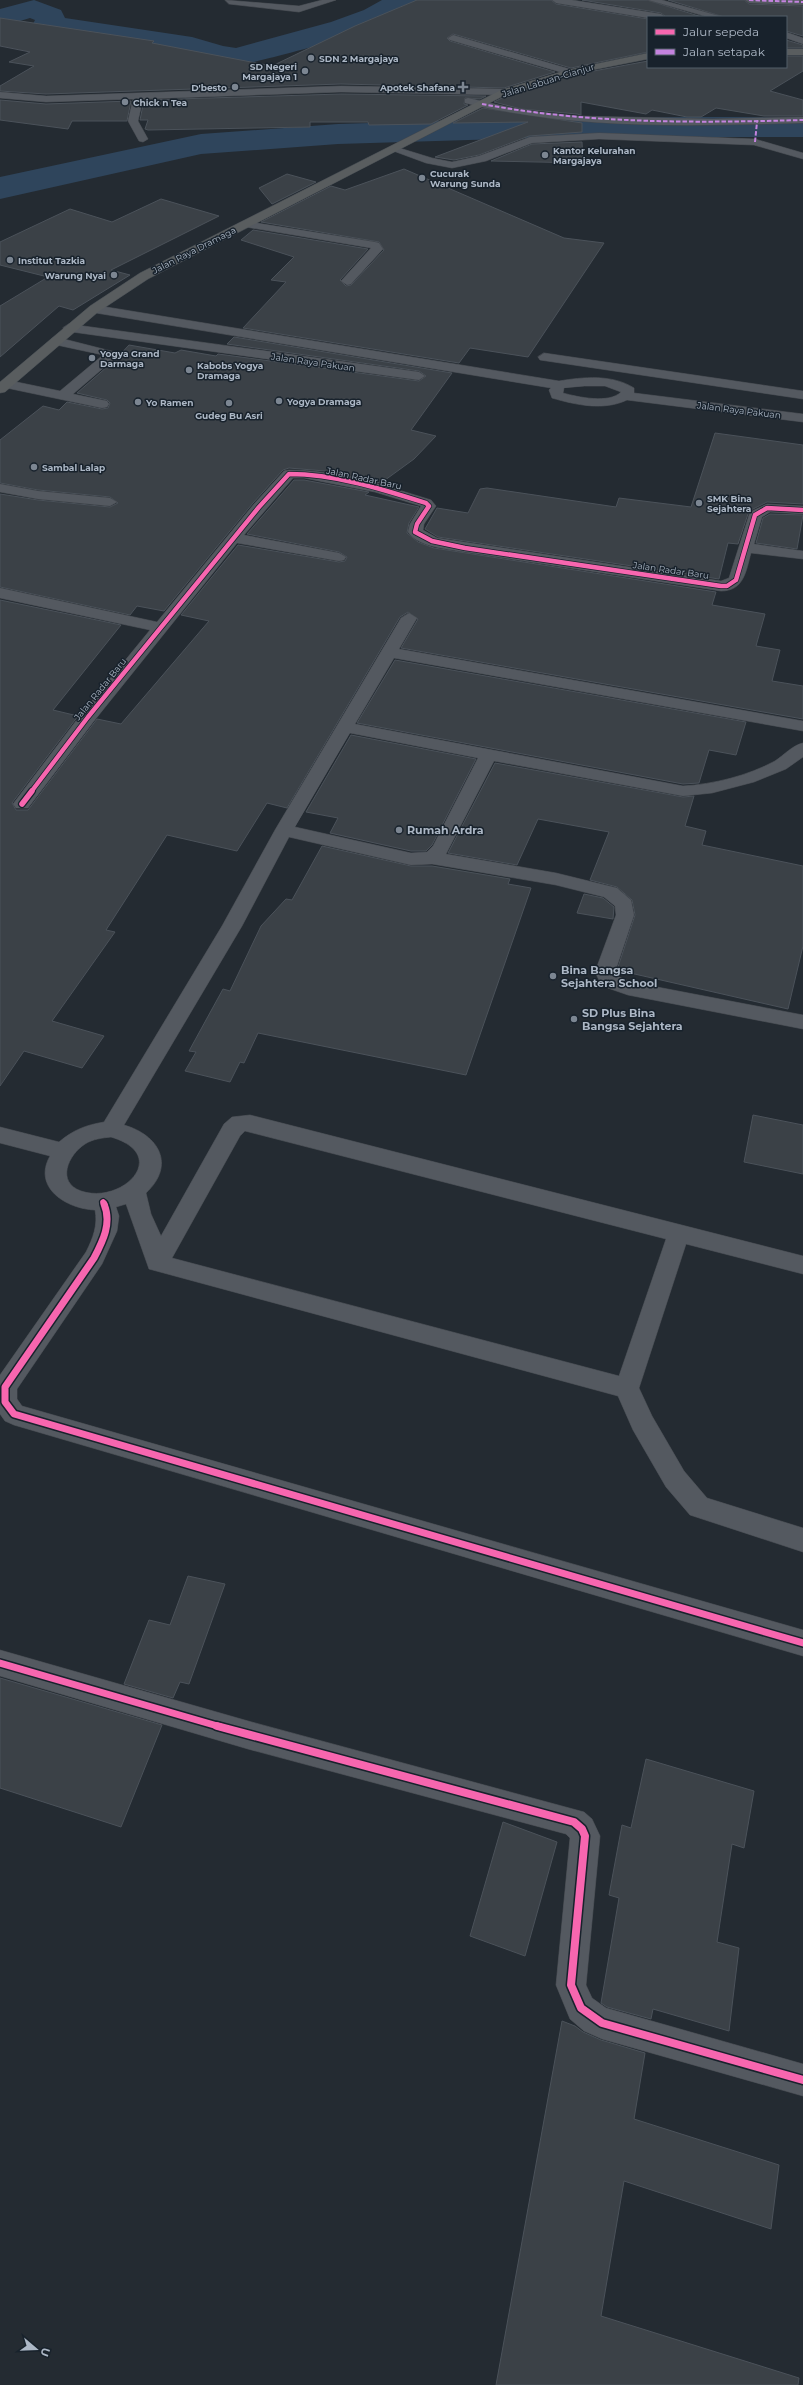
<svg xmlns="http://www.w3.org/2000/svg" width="803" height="2385" font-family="Montserrat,sans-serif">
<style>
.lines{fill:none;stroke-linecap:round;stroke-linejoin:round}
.river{fill:#2f455c;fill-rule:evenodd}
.building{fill:#3b4147;stroke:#4b525a}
.minor-casing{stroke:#42474d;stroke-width:1}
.highway-casing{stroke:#40474e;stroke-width:1}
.minor{fill:#545960;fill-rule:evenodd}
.highway{fill:#595d5f;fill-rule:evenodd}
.quiet{stroke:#c483df;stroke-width:2;stroke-dasharray:4.5 2;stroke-linecap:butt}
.cycleway-far3-casing{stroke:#18222c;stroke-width:6}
.cycleway-far2-casing{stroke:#18222c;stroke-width:8}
.cycleway-far1-casing{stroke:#18222c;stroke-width:10}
.cycleway-casing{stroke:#18222c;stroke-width:11}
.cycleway-far3{stroke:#f766af;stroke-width:4.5}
.cycleway-far2{stroke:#f766af;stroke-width:5.5}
.cycleway-far1{stroke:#f766af;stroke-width:7}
.cycleway{stroke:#f766af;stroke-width:8}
.poi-dot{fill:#7c8692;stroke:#18222c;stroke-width:1.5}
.labels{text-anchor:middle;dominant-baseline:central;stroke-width:3;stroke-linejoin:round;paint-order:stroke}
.far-poi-label{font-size:9px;font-weight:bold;fill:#acb7c5;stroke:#18222c;text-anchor:start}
.far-street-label{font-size:9px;fill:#acb7c5;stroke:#18222c}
.poi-label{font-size:11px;font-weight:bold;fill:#acb7c5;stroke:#18222c;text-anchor:start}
</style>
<rect width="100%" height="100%" fill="#242b32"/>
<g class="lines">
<!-- river -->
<g class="river">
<path d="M34,0L61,10L65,18L192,37L223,46L236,48L331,22L364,10L382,0H418C398,29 274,57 237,66L219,64L187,54L48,33L38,30L33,24L35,20L30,18L0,27V9Z"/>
<path d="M568,117H803V137H568L338,144L201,154L0,199V177L201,134L338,124Z"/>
</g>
</g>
<!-- building -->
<g class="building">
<path d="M417,0H551L556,4L648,19V52L571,68L453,34L447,38L450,41L555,72L504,88L341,84L46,94L0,91V86L34,66L9,62L30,52L0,46V18L154,41L152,43L272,66L355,26Z"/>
<path d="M582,0H647L702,17H666L661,13Z"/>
<path d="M668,0H744L749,4L803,6V36L786,31V17H724Z"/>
<path d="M786,40L803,45V48H786Z"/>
<path d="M786,56H803V71L770,91L803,100V116H764L716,108L701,117H687L652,110L646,114L581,102V115L577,114L521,109L494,102L508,95L572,75L648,61V67H786Z"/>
<path d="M341,94L486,96L480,99L465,98L464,104L468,105L431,124L369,125L368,122H310V127L148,130L145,129L148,120H140L144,100Z"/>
<path d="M0,100L46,104L131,101L127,121H72L68,129L0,120Z"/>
<path d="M483,108L582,123V132L529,136L479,155L454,160L435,157L528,122L453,123Z"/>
<path d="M582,142L583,163L491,161L532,144Z"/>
<path d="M404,169L564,238L604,243L528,357L470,348L459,363L243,328L286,282L271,280L294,257L241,240L253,230L368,249L340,280L346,286L351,285L384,250L379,242L261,222L331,186L345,190Z"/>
<path d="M287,174L316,182L272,204L259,188Z"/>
<path d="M161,199L219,216L111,270L130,275L73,310L59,306L0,357V306L48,277L0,265V242L70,209L112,222Z"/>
<path d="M234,337L452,373L411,430L436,436L414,459L381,483L325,471L289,468L283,470L253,503L164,611L137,606L130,615L0,587V494L38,500L110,507L118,503L110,497L38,490L0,483V440L43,406L59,410L67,402L102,409L108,408L110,403L107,400L77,393L116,359L129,345L175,353L181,350L216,356L218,354L419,381L426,376L419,371L227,344Z"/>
<path d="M715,433L803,445V504L767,502L749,511L738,544L728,543L719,579L438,537L425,529L437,508L468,513L480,489L487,488L616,507L619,498L691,507Z"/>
<path d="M294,480H304L369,492L365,495L419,507L409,523L407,533L418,542L434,548L716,592L712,605L765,614L756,646L780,650L772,681L803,686V719L401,648L418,619L408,612L400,617L287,808L267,803L237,851L167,835L106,930L115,932L52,1021L104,1036L82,1068L24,1051L0,1086V600L121,625L53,710L78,716L12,803L16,810H28L97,719L121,724L209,621L181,615L238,545L339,562L345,561L347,557L339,552L247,534Z"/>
<path d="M770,514L803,515L797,549L756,543L763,518Z"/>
<path d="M395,660L746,722L736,755L709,750L699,783L683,784L357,723Z"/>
<path d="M351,735L476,759L432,845L426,851H411L330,833L338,818L306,812Z"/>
<path d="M495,763L683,797L694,796L685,826L706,831L702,845L803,866V946L788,1009L617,970L635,915L632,900L617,887L590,880L609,832L538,819L517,865L448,853Z"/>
<path d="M322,846L411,866H432L510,879L508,884L531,888L466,1075L258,1033L244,1063L240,1062L230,1082L185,1071L196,1052L189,1051L223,989L230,991L261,926L286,899L292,900Z"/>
<path d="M584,894L603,898L614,907L613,919L577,913Z"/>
<path d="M753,1115L803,1125V1174L744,1162Z"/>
<path d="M188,1576L225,1584L189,1684L180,1682L173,1698L124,1684L149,1620L170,1625Z"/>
<path d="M0,1678L162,1725L121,1827L0,1788Z"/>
<path d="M646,1759L754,1791L744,1848L732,1844L717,1942L739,1948L729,2031L653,2009L651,2019L607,2007L601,2003L619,1898L609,1895L622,1825L631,1828Z"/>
<path d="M503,1822L557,1842L525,1956L470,1936Z"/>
<path d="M562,2021L575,2026L583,2032L601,2040L645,2053L634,2119L779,2165L771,2229L624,2181L601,2316L799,2378L798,2385H496Z"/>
</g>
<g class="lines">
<defs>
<g id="minor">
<path d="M225,0L299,6L322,0H336L299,12L229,4Z"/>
<path d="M552,0H572L661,14L665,17L648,18L556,3Z"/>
<path d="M648,0H662L723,17H708Z"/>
<path d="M745,0H803V5L749,3Z"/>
<path d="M786,32L803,38V44L786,38Z"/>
<path d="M453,35L573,70L575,72L567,74L450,40L448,38Z"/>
<path d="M341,86L504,89L509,92L504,95L341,92L143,99L138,121L148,139L143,142L139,141L128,121L133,99L46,102L0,98V92L46,96Z"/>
<path d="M468,98L521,110L577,116L712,119L803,117V123C690,126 575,130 465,103V99Z"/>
<path d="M599,133L755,139L803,153V159L754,145L599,139L532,143L486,161L452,168L426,163L388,149L393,146L432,158L452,162L479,156L530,137Z"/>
<path d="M244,221L375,242L379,243L383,249L351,284L347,285L341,281L371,248L240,226L238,224Z"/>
<path d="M94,305L559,381C583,377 612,374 634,388V393L803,414V422L627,400C604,411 576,405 552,398L549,390L551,388L90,312L88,309ZM585,386H605L621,392C609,404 578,397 563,393L564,388Z"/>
<path d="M69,324L419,372L425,376L419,380L65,331L63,328Z"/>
<path d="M56,337L115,352L117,355L115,358L73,394L107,401L109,404L107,407L102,408L2,387L1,384L2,381L7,380L60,391L103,355L52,344L50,341L52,338Z"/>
<path d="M544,353L803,391V399L540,360L538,357Z"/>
<path d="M289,470C337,470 386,486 431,500L436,506L424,524L423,530L437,538L721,581L729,578L750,512L767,504L803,506V514L770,512L762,517L754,544L803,551V559L751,553C746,571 744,591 721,591L465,552C448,549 418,547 408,532L410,524L421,506L375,492L304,478H293L244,535L339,553L346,557L344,560L339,561L237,543L94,721L28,808H16L13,804L16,800L82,713L150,630L0,598V588L157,622L254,504L284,471Z"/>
<path d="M0,484L38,491L110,498L117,502L110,506L38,499L0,492Z"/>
<path d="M409,613L417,618L399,649L803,721V731L394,658L355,724L683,786C714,784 747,776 775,761C784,755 793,745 803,743V757L786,769L754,782L712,793L683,796L494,761L446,854L556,873L617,888L631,900L634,915L615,972L617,976L631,982L803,1015V1029L628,995L602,986L595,972L616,915L615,906L604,897L556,885L432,864L411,865L289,837L242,926L124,1125C159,1135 176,1165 146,1193L151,1214L161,1236L224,1124L232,1117L250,1115L803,1256V1274L686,1244L639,1388L652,1416L684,1471L707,1498L803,1528V1552L690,1515L666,1487L633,1430L618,1396L149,1269L126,1204L116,1207L119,1216L117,1231L102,1264L17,1389V1399L22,1406L803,1630V1656L14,1425L5,1421L0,1414V1375L86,1252C93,1238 98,1225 95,1210C67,1209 32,1188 50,1156L0,1143V1127L59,1142C73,1130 86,1125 104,1122L222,926L275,830L401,618ZM350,733L478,758L433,846L427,852L411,853L295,827ZM245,1131L666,1239L619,1376L172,1258L240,1136ZM111,1137C172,1155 122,1205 81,1191C56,1182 68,1155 85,1144C93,1139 102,1138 111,1137Z"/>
<path d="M0,1650L248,1721L584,1812L592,1819L600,1836L586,1985L592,1998L606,2008L803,2064V2096L602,2039L584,2031L570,2019L556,1985L570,1838L566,1834L248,1749L0,1676Z"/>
</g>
<g id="highway">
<rect x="786" y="49" width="17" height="6"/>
<path d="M648,53V59L572,74L507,94L148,279L98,312L5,392L0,393V382L90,306L140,273L501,90L567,70Z"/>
</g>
</defs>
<!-- minor casing -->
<use href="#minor" class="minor-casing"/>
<!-- highway casing -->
<use href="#highway" class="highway-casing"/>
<!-- minor -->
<use href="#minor" class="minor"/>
<!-- highway -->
<use href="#highway" class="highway"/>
<!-- quiet -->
<g class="quiet">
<path d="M749,0L803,2"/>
<path d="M482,104C589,124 695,123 803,120"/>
<path d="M755,142L757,122"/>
</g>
<defs>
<path id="cycleway-far3" d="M31,792L88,717L259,507L289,474C335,474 382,489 426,503L429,506L417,524L415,532L432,541L465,548L721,586H727L736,580L755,515L767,508L803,510"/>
<g id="cycleway-far2">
<path d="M22,804L32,791"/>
<path d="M103,1202L105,1205"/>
</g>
<g id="cycleway-far1">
<path d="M104,1204C112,1223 103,1241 94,1258L5,1387V1402L14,1414L803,1643"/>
<path d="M0,1663L221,1727"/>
</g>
<path id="cycleway" d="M217,1726L574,1822L582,1829L585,1836L571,1985L581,2008L602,2023L803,2080"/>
</defs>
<!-- cycleway-far3 casing -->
<use href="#cycleway-far3" class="cycleway-far3-casing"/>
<!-- cycleway-far2 casing -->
<use href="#cycleway-far2" class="cycleway-far2-casing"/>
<!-- cycleway-far1 casing -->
<use href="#cycleway-far1" class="cycleway-far1-casing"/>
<!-- cycleway casing -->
<use href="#cycleway" class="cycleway-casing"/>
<!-- cycleway-far3 -->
<use href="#cycleway-far3" class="cycleway-far3"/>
<!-- cycleway-far2 -->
<use href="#cycleway-far2" class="cycleway-far2"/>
<!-- cycleway-far1 -->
<use href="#cycleway-far1" class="cycleway-far1"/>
<!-- cycleway -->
<use href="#cycleway" class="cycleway"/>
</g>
<!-- markers -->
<g class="poi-dot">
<circle cx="311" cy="58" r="4"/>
<circle cx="305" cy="71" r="4"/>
<circle cx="235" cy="87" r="4"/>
<path d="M461 81h4v4h4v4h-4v4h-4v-4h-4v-4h4z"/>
<circle cx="125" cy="102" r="4"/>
<circle cx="545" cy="155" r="4"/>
<circle cx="422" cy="178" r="4"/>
<circle cx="10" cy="260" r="4"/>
<circle cx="114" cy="275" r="4"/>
<circle cx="92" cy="358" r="4"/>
<circle cx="189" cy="370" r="4"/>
<circle cx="279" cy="401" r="4"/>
<circle cx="138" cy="402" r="4"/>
<circle cx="229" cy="403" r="4"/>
<circle cx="34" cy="467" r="4"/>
<circle cx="699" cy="503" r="4"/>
<circle cx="399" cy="830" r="4"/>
<circle cx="553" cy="976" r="4"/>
<circle cx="574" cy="1019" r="4"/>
</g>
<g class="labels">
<!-- far-poi labels -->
<g class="far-poi-label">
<text x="319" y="58">SDN 2 Margajaya</text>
<text x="297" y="66" text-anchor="end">SD Negeri<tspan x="297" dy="10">Margajaya 1</tspan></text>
<text x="227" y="87" text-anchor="end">D'besto</text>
<text x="455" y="87" text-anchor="end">Apotek Shafana</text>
<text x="133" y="102">Chick n Tea</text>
<text x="553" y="150">Kantor Kelurahan<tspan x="553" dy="10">Margajaya</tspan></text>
<text x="430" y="173">Cucurak<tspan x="430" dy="10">Warung Sunda</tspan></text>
<text x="18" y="260">Institut Tazkia</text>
<text x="106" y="275" text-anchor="end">Warung Nyai</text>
<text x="100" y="353">Yogya Grand<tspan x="100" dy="10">Darmaga</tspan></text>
<text x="197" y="365">Kabobs Yogya<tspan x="197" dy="10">Dramaga</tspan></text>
<text x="287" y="401">Yogya Dramaga</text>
<text x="146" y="402">Yo Ramen</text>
<text x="229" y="415" text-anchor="middle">Gudeg Bu Asri</text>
<text x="42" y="467">Sambal Lalap</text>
<text x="707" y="498">SMK Bina<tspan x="707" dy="10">Sejahtera</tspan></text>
</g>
<!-- far-street labels -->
<g class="far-street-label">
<text transform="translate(548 80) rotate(-17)">Jalan Labuan-Cianjur</text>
<text transform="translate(194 250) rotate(-27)">Jalan Raya Dramaga</text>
<text transform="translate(313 362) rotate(8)">Jalan Raya Pakuan</text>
<text transform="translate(739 410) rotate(7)">Jalan Raya Pakuan</text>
<text transform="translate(364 478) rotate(12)">Jalan Radar Baru</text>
<text transform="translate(671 570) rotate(8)">Jalan Radar Baru</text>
<text transform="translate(100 689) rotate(-51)">Jalan Radar Baru</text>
</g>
<!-- poi labels -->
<g class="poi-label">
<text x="407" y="830">Rumah Ardra</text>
<text x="561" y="970">Bina Bangsa<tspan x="561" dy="13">Sejahtera School</tspan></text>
<text x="582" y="1013">SD Plus Bina<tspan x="582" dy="13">Bangsa Sejahtera</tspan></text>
</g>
</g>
<!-- legend -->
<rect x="647" y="16" width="140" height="52" fill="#18222c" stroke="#535e69"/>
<rect x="655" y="29" width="20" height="6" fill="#f766af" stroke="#535e69"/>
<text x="683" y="36" font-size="12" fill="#acb7c5">Jalur sepeda</text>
<rect x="655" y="49" width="20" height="6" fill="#c483df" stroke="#535e69"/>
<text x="683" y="56" font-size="12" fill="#acb7c5">Jalan setapak</text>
<!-- north arrow -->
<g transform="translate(36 2349) rotate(109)" stroke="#18222c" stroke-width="3" paint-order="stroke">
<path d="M0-3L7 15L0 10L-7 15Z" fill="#acb7c5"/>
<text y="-6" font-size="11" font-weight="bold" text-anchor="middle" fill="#acb7c5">U</text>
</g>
</svg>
